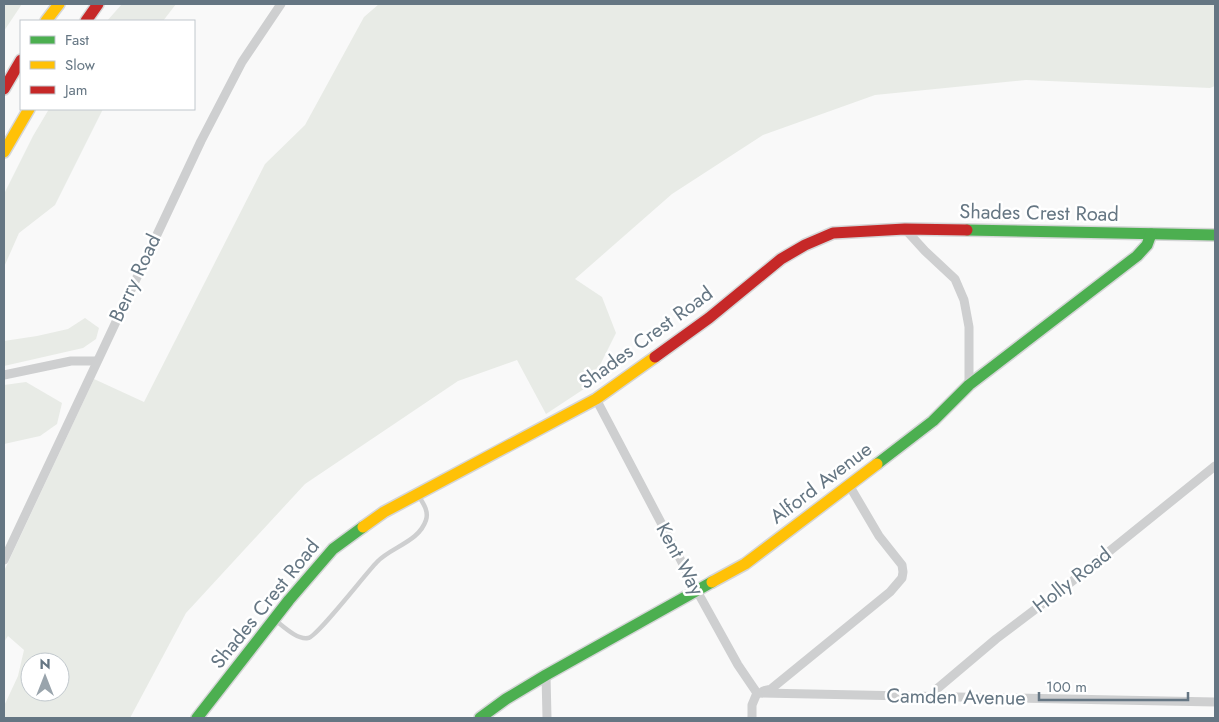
<svg xmlns="http://www.w3.org/2000/svg" width="1219" height="722" font-family="Jost,sans-serif">
<style>
.green{fill:#e8ebe6;fill-rule:evenodd}
.lines{fill:none;stroke-linecap:round;stroke-linejoin:round}
.fast-casing{stroke:#d5d6d7;stroke-width:14}
.slow-casing{stroke:#d5d6d7;stroke-width:14}
.jam-casing{stroke:#d5d6d7;stroke-width:14}
.lane{stroke:#cecfd0;stroke-width:4.5}
.street{stroke:#cecfd0;stroke-width:9}
.fast{stroke:#4caf50;stroke-width:11}
.slow{stroke:#ffc107;stroke-width:11}
.jam{stroke:#c62828;stroke-width:11}
.labels{text-anchor:middle;dominant-baseline:central;stroke-width:5;stroke-linejoin:round;paint-order:stroke}
.street-label{font-size:20px;fill:#657683;stroke:#fff}
</style>
<rect width="100%" height="100%" fill="#f9f9f9"/>
<!-- green -->
<g class="green">
<path d="M4,4H22L4,31Z"/>
<path d="M122,4H176L163,21H107Z"/>
<path d="M379,4H1215V86L1210,88L1026,80L875,95L763,135L672,194L575,279L602,297L616,333L590,385L546,414L517,360L458,381L305,484L186,613L130,718H4V706L18,676L24,650L8,636L4,642V571L94,379L144,402L265,164L305,125L364,17ZM30,662H60V692H30Z"/>
<path d="M49,109H103L55,205L19,233L4,267V194L33,136Z"/>
<path d="M85,318L99,328L96,339L83,348L4,366V341L37,336L68,329Z"/>
<path d="M26,382L62,403L57,424L40,436L4,444V385Z"/>
</g>
<g class="lines">
<defs>
<g id="fast">
<path d="M967,230L1215,235"/>
<path d="M877,464L933,421L969,385L1137,256L1147,245L1151,234"/>
<path d="M197,718L289,600L333,549L363,527"/>
<path d="M480,718L506,699L546,675L712,582"/>
</g>
<g id="slow">
<path d="M46,21L59,4"/>
<path d="M4,152L29,109"/>
<path d="M363,527L384,512L596,399L655,357"/>
<path d="M712,582L745,564L877,464"/>
</g>
<g id="jam">
<path d="M86,21L98,4"/>
<path d="M4,89L21,60"/>
<path d="M655,357L709,318L781,259L805,245L833,233L905,229L967,230"/>
</g>
</defs>
<!-- fast casing -->
<use href="#fast" class="fast-casing"/>
<!-- slow casing -->
<use href="#slow" class="slow-casing"/>
<!-- jam casing -->
<use href="#jam" class="jam-casing"/>
<!-- lane -->
<path class="lane" d="M275,620C283,626 297,640 308,638C317,637 366,573 377,562C391,547 419,542 426,520C429,511 423,503 418,495"/>
<!-- street -->
<g class="street">
<path d="M905,229L925,251L955,279L964,300L969,327V385"/>
<path d="M4,375L71,361H96"/>
<path d="M596,399L697,591L738,665L757,693"/>
<path d="M4,560L201,141L242,62L281,4"/>
<path d="M546,675L547,718"/>
<path d="M763,691L771,689L890,592L902,578L903,572L902,565L879,536L849,485"/>
<path d="M757,693L1215,702"/>
<path d="M932,697L938,688L996,639L1070,583L1215,466"/>
<path d="M752,718V705L757,693"/>
</g>
<!-- fast -->
<use href="#fast" class="fast"/>
<!-- slow -->
<use href="#slow" class="slow"/>
<!-- jam -->
<use href="#jam" class="jam"/>
</g>
<g class="labels">
<!-- street labels -->
<g class="street-label">
<text transform="translate(1039 213) rotate(1)">Shades Crest Road</text>
<text transform="translate(135 278) rotate(-65)">Berry Road</text>
<text transform="translate(646 338) rotate(-36)">Shades Crest Road</text>
<text transform="translate(821 483) rotate(-37)">Alford Avenue</text>
<text transform="translate(680 559) rotate(62)">Kent Way</text>
<text transform="translate(1072 580) rotate(-38)">Holly Road</text>
<text transform="translate(265 604) rotate(-51)">Shades Crest Road</text>
<text transform="translate(956 697) rotate(1)">Camden Avenue</text>
</g>
</g>
<!-- border -->
<rect width="1219" height="722" fill="none" stroke="#657683" stroke-width="10"/>
<!-- legend -->
<rect x="20" y="20" width="175" height="90" fill="#ffffff" stroke="#c1c8cd"/>
<rect x="30" y="36" width="25" height="8" fill="#4caf50" stroke="#c1c8cd"/>
<text x="65" y="45" font-size="15" fill="#657683">Fast</text>
<rect x="30" y="61" width="25" height="8" fill="#ffc107" stroke="#c1c8cd"/>
<text x="65" y="70" font-size="15" fill="#657683">Slow</text>
<rect x="30" y="86" width="25" height="8" fill="#c62828" stroke="#c1c8cd"/>
<text x="65" y="95" font-size="15" fill="#657683">Jam</text>
<!-- north arrow -->
<g transform="translate(45 677)"><circle r="24" fill="#ffffff" stroke="#c1c8cd"/>
<path d="M0-4L9 19L0 12L-9 19Z" fill="#99a4ac"/>
<text y="-8" font-size="14" font-weight="bold" text-anchor="middle" fill="#657683">N</text>
</g>
<!-- scale -->
<path d="M1039 692v8h149v-8" fill="none" stroke="#657683" stroke-width="2.5"/>
<text x="1046" y="692" font-size="15" fill="#657683" stroke="#ffffff" stroke-width="4" paint-order="stroke">100 m</text>
</svg>
